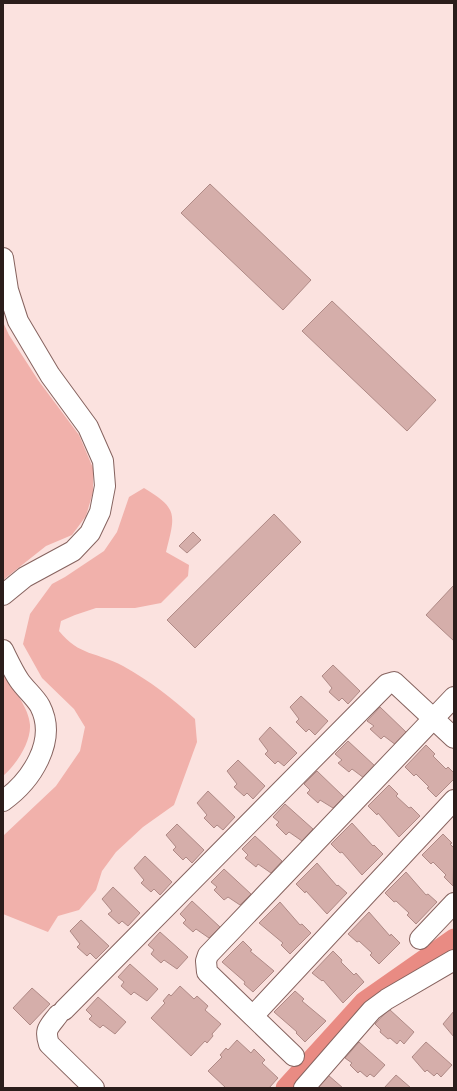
<svg xmlns="http://www.w3.org/2000/svg" width="457" height="1091" font-family="Raleway,sans-serif">
<style>
.green{fill:#f1b1ab}
.lines{fill:none;stroke-linecap:round;stroke-linejoin:round}
.canal{stroke:#e98b83;stroke-width:19}
.building{fill:#d5aeaa;stroke:#af8a86}
.street-casing{stroke:#86635f;stroke-width:22}
.street{stroke:#fff;stroke-width:20}
</style>
<rect width="100%" height="100%" fill="#fbe2df"/>
<!-- green -->
<g class="green">
<path d="M3,322L9,335L38,380L79,435L93,468V492L86,516L72,535L46,546L3,580Z"/>
<path d="M144,488C179,509 175,515 166,552L189,565L188,576L161,603L135,608H96L75,615L61,621L59,631C79,656 97,652 123,666C150,681 172,698 195,719L197,742L174,805L143,827L116,852L102,871L96,890L79,910L58,916L48,932L3,914V836L56,786L80,751L85,727L74,709L42,678L23,644L30,614L52,584L65,577L104,551L117,532L129,497Z"/>
<path d="M3,675C13,688 29,708 30,725C31,742 16,765 3,776Z"/>
</g>
<g class="lines">
<!-- canal -->
<path class="canal" d="M285,1088L364,1001L454,938"/>
</g>
<!-- building -->
<g class="building">
<path d="M210,184L311,280L283,310L181,213Z"/>
<path d="M332,301L436,400L407,431L302,331Z"/>
<path d="M274,514L301,542L195,648L167,620Z"/>
<path d="M193,532L201,540L187,553L179,546Z"/>
<path d="M454,585V641L426,615Z"/>
<path d="M333,665L360,691L348,704L342,698L339,701L329,692L332,688L322,676Z"/>
<path d="M301,696L328,721L315,735L309,729L306,732L296,722L299,719L290,707Z"/>
<path d="M380,707L407,733L396,745L384,736L381,739L370,729L374,726L367,721Z"/>
<path d="M270,727L297,753L284,766L278,761L275,764L265,754L268,751L259,739Z"/>
<path d="M348,741L375,766L364,778L352,769L349,772L338,763L342,760L335,754Z"/>
<path d="M426,745L435,754L433,756L446,769L448,767L454,773V779L436,797L427,788L429,787L416,774L414,776L405,767Z"/>
<path d="M238,760L265,786L253,799L247,793L244,796L234,787L237,784L227,771Z"/>
<path d="M317,771L344,797L333,808L320,800L318,803L307,793L310,790L304,784Z"/>
<path d="M389,785L398,794L396,796L409,808L411,807L420,816L399,837L378,813L377,815L368,806Z"/>
<path d="M208,791L235,817L223,830L217,825L214,828L204,818L207,815L197,803Z"/>
<path d="M285,804L313,829L302,841L289,832L286,835L276,825L279,822L273,817Z"/>
<path d="M352,823L373,846L374,845L383,854L362,875L342,852L340,853L331,844Z"/>
<path d="M177,824L204,850L192,863L186,857L183,860L173,850L176,847L166,835Z"/>
<path d="M443,834L452,843L450,844L454,848L453,886L444,877L446,875L433,862L431,864L422,855Z"/>
<path d="M255,836L282,861L271,873L258,864L256,867L245,858L248,855L242,849Z"/>
<path d="M145,856L172,882L160,895L154,889L151,892L141,883L144,880L134,868Z"/>
<path d="M317,863L337,886L338,885L347,893L327,914L306,891L305,893L296,884Z"/>
<path d="M224,869L251,894L240,905L228,897L224,900L214,890L217,887L211,882Z"/>
<path d="M406,872L426,895L428,894L437,902L416,924L407,915L409,913L396,901L394,902L385,893Z"/>
<path d="M113,887L140,913L128,926L122,921L119,924L108,914L112,911L102,899Z"/>
<path d="M192,901L220,927L209,938L196,929L193,932L183,923L186,920L180,914Z"/>
<path d="M280,902L300,925L302,924L311,933L290,954L281,945L283,943L259,923Z"/>
<path d="M369,912L390,936L391,934L400,943L379,964L370,955L372,953L359,941L357,942L348,934Z"/>
<path d="M81,920L109,946L96,959L90,953L87,956L77,947L80,944L70,931Z"/>
<path d="M160,932L188,957L177,969L164,960L161,963L151,954L154,950L148,945Z"/>
<path d="M243,941L252,950L250,951L274,971L253,992L244,984L245,982L222,962Z"/>
<path d="M333,951L342,960L341,962L354,975L356,973L364,982L343,1003L323,980L322,981L312,973Z"/>
<path d="M130,964L158,989L147,1001L134,992L131,995L121,986L124,982L118,977Z"/>
<path d="M180,986L194,999L197,996L208,1006L205,1010L221,1024L212,1034L213,1036L207,1043L205,1041L191,1056L151,1018L165,1003L163,1001L169,994L171,996Z"/>
<path d="M32,988L50,1004L30,1025L13,1008Z"/>
<path d="M295,991L304,999L302,1001L326,1021L305,1042L296,1033L297,1032L274,1012Z"/>
<path d="M98,997L126,1022L115,1034L103,1025L100,1028L89,1019L92,1016L86,1010Z"/>
<path d="M389,1009L414,1032L404,1044L400,1040L397,1044L390,1038L388,1039L380,1032L381,1030L375,1024Z"/>
<path d="M454,1011V1037L443,1024Z"/>
<path d="M237,1040L251,1053L254,1049L265,1060L262,1063L278,1078L269,1088H226L208,1071L222,1057L220,1055L226,1048L228,1050Z"/>
<path d="M359,1042L385,1065L374,1077L370,1074L367,1077L360,1071L358,1073L350,1065L352,1063L345,1058Z"/>
<path d="M426,1042L452,1065L441,1077L437,1073L434,1076L427,1070L425,1072L412,1057Z"/>
<path d="M328,1075L343,1088H317Z"/>
<path d="M396,1075L411,1088H384Z"/>
</g>
<g class="lines">
<defs>
<g id="street">
<path d="M3,258L8,290L18,321L50,375L88,427L103,461L105,486L100,512L90,533L73,551L25,577L3,595"/>
<path d="M3,650C8,660 13,671 19,680C25,689 35,697 40,706C58,741 31,781 3,801"/>
<path d="M420,939L454,903"/>
<path d="M64,1010L387,684L394,682L454,738"/>
<path d="M58,1015C49,1027 44,1029 49,1044L94,1088"/>
<path d="M253,1016L454,800"/>
<path d="M294,1056L207,972L206,961L208,955L454,697"/>
<path d="M304,1088L372,1010L387,999L454,960"/>
</g>
</defs>
<!-- street casing -->
<use href="#street" class="street-casing"/>
<!-- street -->
<use href="#street" class="street"/>
</g>
<!-- border -->
<rect width="457" height="1091" fill="none" stroke="#2b1d1b" stroke-width="8"/>
</svg>
